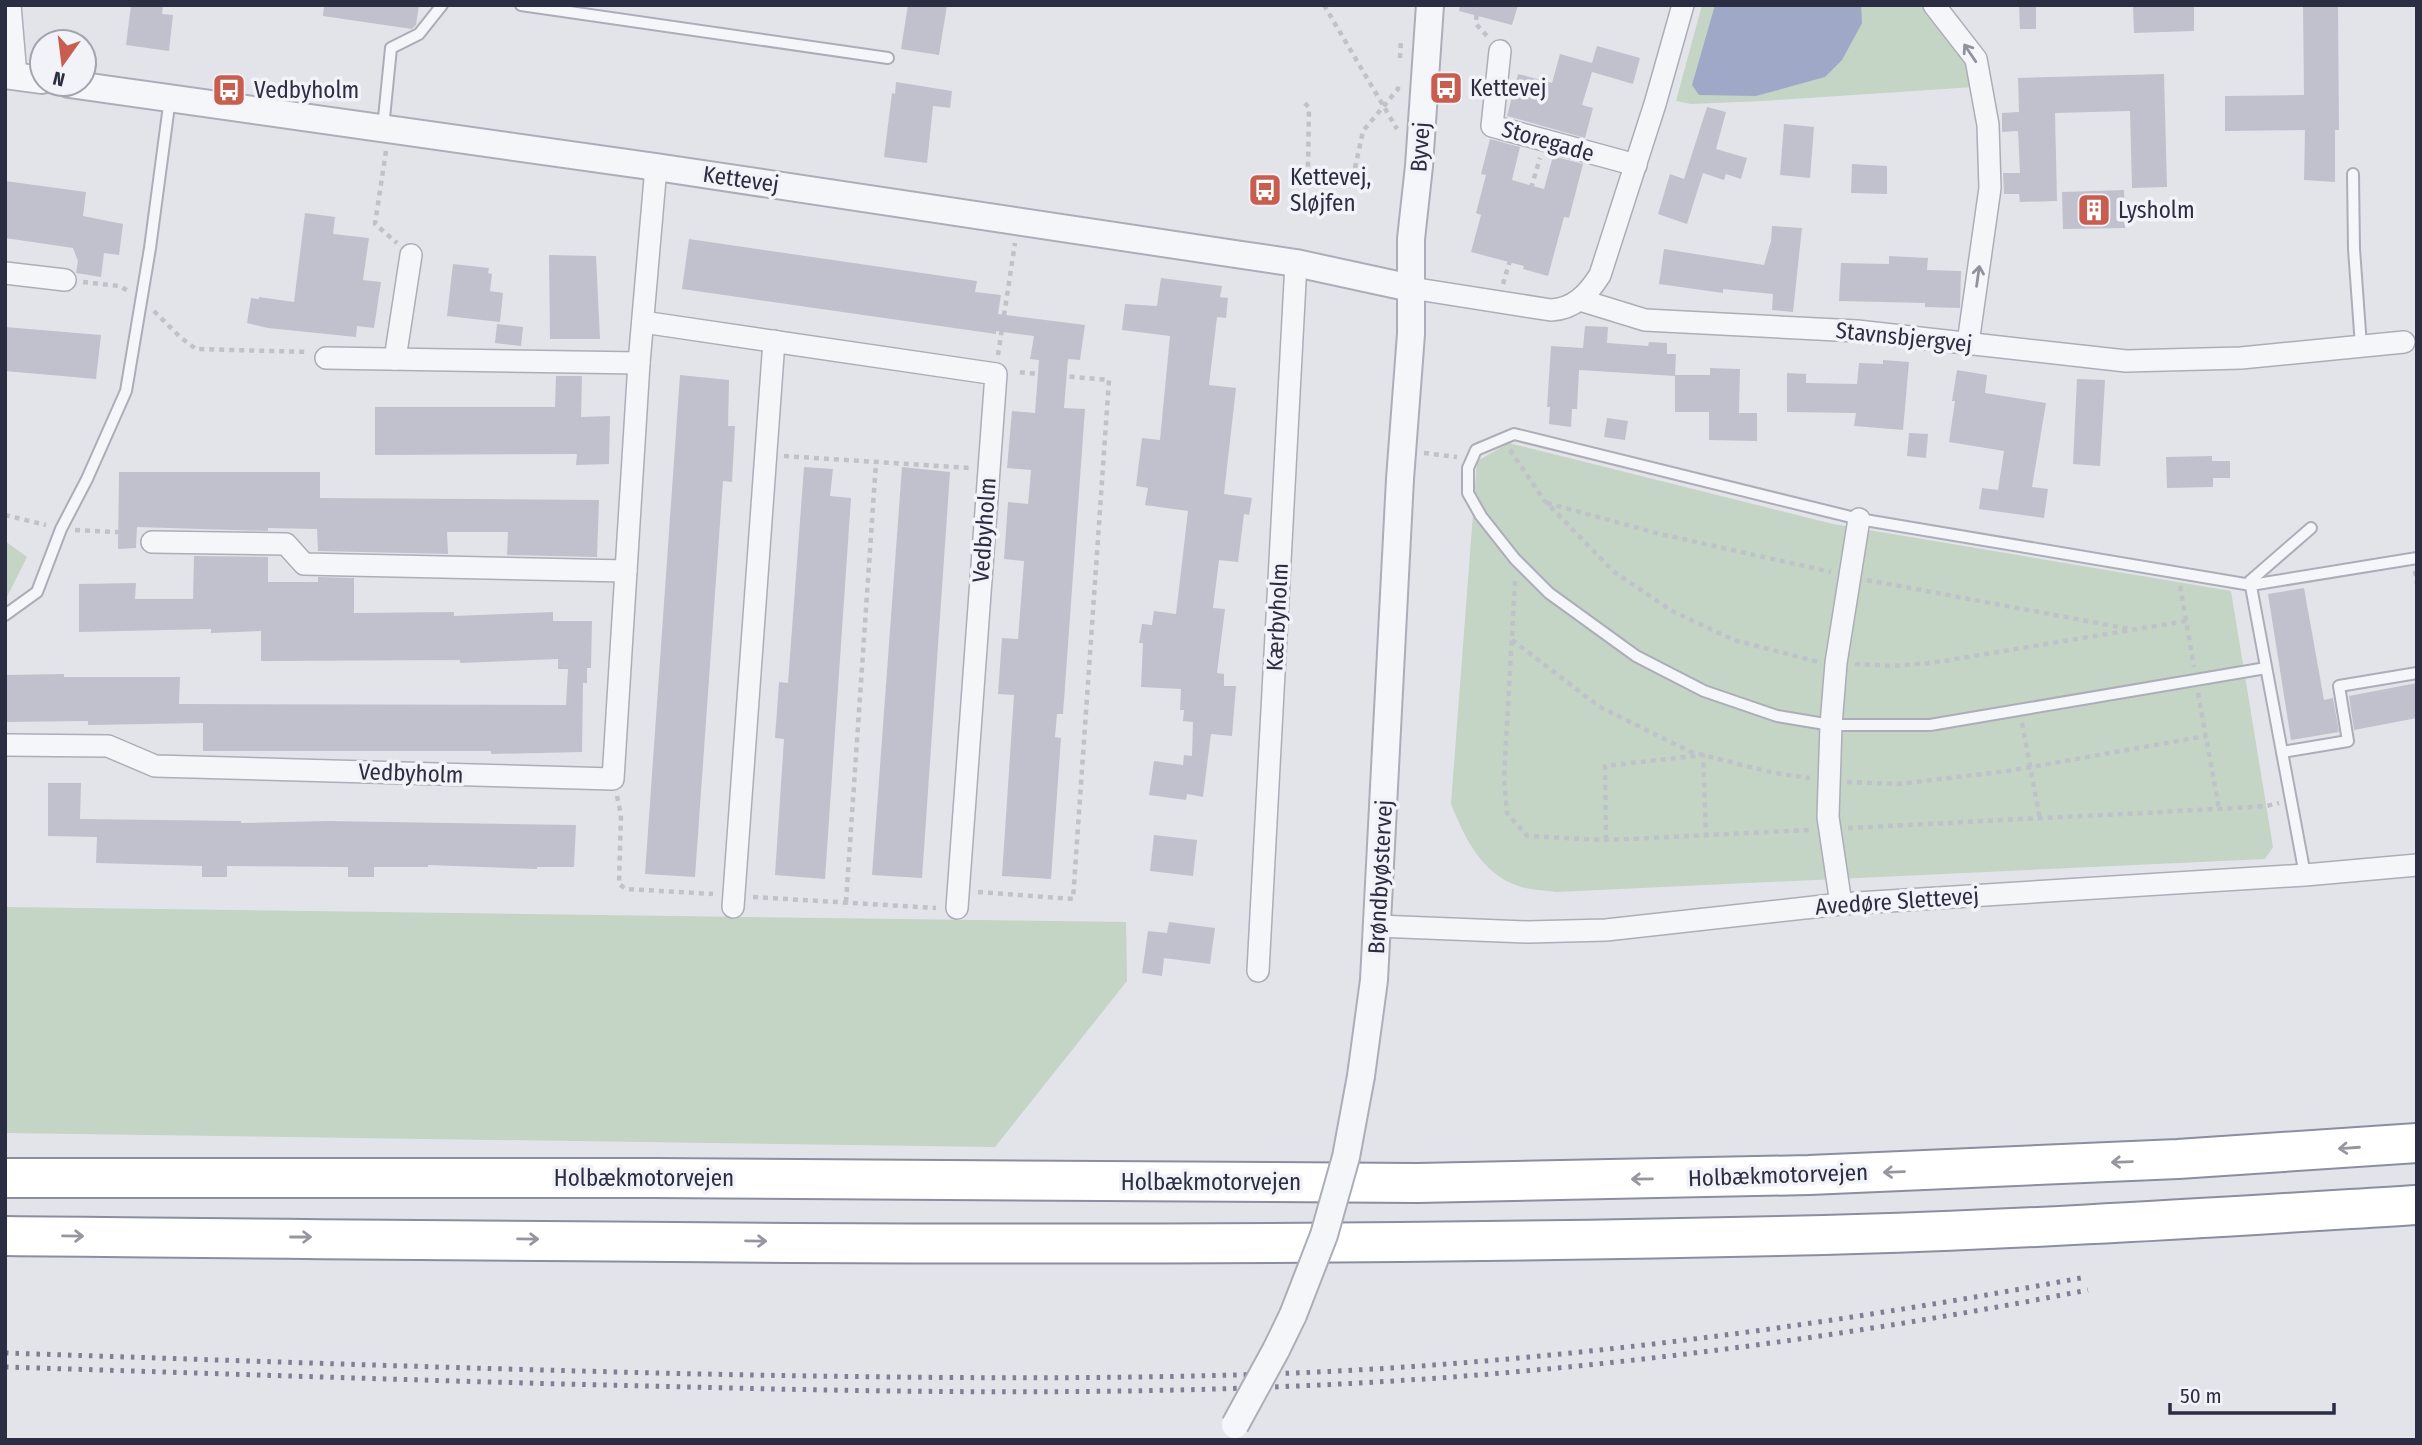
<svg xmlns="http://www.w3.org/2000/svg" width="2422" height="1445" font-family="'Fira Sans Condensed',sans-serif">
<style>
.green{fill:#c4d4c5}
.water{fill:#a0a8c8}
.building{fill:#c0c1cd}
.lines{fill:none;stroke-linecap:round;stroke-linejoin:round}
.service-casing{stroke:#acadb8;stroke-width:14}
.minor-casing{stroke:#acadb8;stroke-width:24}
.tertiary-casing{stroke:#acadb8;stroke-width:30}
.motorway-casing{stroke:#8b8da0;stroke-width:42}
.path{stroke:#c0c2c9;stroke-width:4.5;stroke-dasharray:5 5;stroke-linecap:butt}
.service{stroke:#f5f6f9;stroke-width:10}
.minor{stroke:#f5f6f9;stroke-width:21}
.tertiary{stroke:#f5f6f9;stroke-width:26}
.motorway{stroke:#fff;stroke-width:38}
.rail{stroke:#7d7f93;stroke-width:5;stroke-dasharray:3.5 7;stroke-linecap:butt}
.tertiary-bridge-casing{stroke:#acadb8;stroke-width:30;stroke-linecap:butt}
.tertiary-bridge{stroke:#f5f6f9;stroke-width:26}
.oneway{stroke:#90929e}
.oneway2{stroke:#9596a0}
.labels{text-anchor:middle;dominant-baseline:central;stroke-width:7;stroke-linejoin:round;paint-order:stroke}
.poi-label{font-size:23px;fill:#2b2d42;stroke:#f2f3f8;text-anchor:start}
.street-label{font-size:23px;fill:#2b2d42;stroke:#f2f3f8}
</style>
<rect width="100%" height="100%" fill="#e3e4ea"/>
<!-- green -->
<g class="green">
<path d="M1702,5H1924C1944,31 1966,55 1974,87L1763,101L1691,104L1676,101Z"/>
<path d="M1509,443L1833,524L2231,591L2273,847L2265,859L1556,892C1544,890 1530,890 1518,886C1481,873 1465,838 1451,804L1477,461Z"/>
<path d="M5,541L27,557L5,601Z"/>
<path d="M5,907L1126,922L1127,981L995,1147L5,1133Z"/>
</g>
<!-- water -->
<path class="water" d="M1715,5H1861L1862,23L1842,60L1825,77L1756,96L1699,95L1692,85Z"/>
<!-- building -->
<g class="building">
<path d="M131,5H163L162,14L173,15L169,51L126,45Z"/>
<path d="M324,5H419L416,25L412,29L323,16Z"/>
<path d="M908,5H947L939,55L901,49Z"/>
<path d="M1460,5H1518L1512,25L1459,11Z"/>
<path d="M2019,5H2036V29H2020Z"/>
<path d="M2133,5H2194V31L2134,33Z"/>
<path d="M2303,5H2338L2339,130H2335V182L2304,180L2305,130L2225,131V96L2304,95Z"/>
<path d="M1597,46L1640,58L1633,84L1592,72L1582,105L1593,108L1585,138L1507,116L1518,74L1552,83L1560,54L1592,63Z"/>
<path d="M2164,74L2167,187L2132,188L2130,111L2055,113L2057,201L2020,202L2019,194H2004L2003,173H2020L2018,131L2002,132V113L2019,112L2018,78Z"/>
<path d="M896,82L952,91L950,108L933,106L927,163L884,157L892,93L895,94Z"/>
<path d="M1707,107L1726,112L1716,149L1747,158L1741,179L1726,174L1724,180L1703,173L1687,224L1658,214L1670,174L1684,179Z"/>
<path d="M1784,124L1814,127L1810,178L1780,175Z"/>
<path d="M1490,139L1520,147L1512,180L1544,189L1553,156L1583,164L1569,218L1564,217L1548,276L1523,269L1524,266L1471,252L1481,215L1476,213L1486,175L1481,174Z"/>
<path d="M1852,164L1887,166V194L1851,193Z"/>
<path d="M5,181L86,192L83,216L123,224L119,255L104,253L101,277L76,273L78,261L73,248L5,238Z"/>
<path d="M2124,190L2125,228L2063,229L2062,192Z"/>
<path d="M305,213L335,217L333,234L369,238L363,280L381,282L374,328L357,326L356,337L268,328L247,323L251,298L259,299V297L294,302Z"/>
<path d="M1772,226L1802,228L1793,312L1772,310L1773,294L1723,289V293L1659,284L1664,249L1764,265L1771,241Z"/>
<path d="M689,239L977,281L975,292L1001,295L998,314L1085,325L1080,360L1068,359L1064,408L1085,409L1063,714H1057L1055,737L1061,738L1051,879L1002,876L1014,695L998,694L1002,638L1018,639L1024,561L1004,559L1008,502L1028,504L1031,470L1007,468L1012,411L1035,413L1039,360L1030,359L1034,336L996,331V334L682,289Z"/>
<path d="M549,255L596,256L600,339H550Z"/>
<path d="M1889,256L1928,258L1927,270L1961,271L1960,308L1925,307V303L1839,301L1841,263L1889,264Z"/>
<path d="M453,264L489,268L488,273L492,274L490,291L503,293L500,322L447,316Z"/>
<path d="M1161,278L1222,286L1220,297L1228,298L1226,318L1217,317L1209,385L1236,388L1224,494L1252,498L1249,515L1244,514L1238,562L1219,560L1213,608L1225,609L1217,673L1224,674V686H1236L1232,736L1211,734L1203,797L1187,794L1186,800L1149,795L1154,761L1183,765L1184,755L1192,756L1193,722L1183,721L1184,710H1180L1181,689L1141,687L1143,643H1139L1142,624L1152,625L1154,611L1176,614L1188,511L1145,505L1148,488L1136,486L1142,438L1160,440L1170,336L1122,330L1125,304L1157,306Z"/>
<path d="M497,324L523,327L521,346L495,343Z"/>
<path d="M1585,326L1608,327L1607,343L1648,346L1649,342L1667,343V354H1676L1675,376L1579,370L1577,409H1572L1571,427L1549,424L1550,407H1547L1551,346L1583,348Z"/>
<path d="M5,327L101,335L96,379L5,371Z"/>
<path d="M1883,360L1909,362L1903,430L1854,426L1856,413L1787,412V373L1806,374V383L1857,384L1859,363L1883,364Z"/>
<path d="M1710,368L1740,369L1739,413H1757V441L1709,440V412H1675V375H1710Z"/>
<path d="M1957,370L1987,375L1985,393L2046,403L2032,487L2048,489L2044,518L1979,509L1982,488L1998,490L2004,451L1949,442L1955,401H1952Z"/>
<path d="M680,375L729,380L728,426H735L732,482L723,481L695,877L645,874Z"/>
<path d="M556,376H582L581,417L610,416L609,464L576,465L577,454L375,455V407H555Z"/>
<path d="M2077,379L2105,380L2100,466L2073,464Z"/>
<path d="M1607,418L1628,421L1625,440L1604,437Z"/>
<path d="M1909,433L1928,434L1926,458L1907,456Z"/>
<path d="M2212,456V461H2230V478H2213V487L2167,488L2166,457Z"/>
<path d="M804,467L833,469L830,496L851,498L825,879L775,875L784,739L775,738L779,682L788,683Z"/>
<path d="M902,467L950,472L922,878L872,875Z"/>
<path d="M119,472H320V498L599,500L597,557L507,555L508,532H447L448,554L318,551L317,529L268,528V531L137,527L136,548L118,549Z"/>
<path d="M194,556L268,557V582H318V577L354,578V613L454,612V616L553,612V621H592L591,668H587V683H583L582,752L491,754V751H203V723L88,725V721L5,722V675L64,674V677H180L179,704L566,705L568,669H558V659L460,663V660L261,661V631L211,633V629L79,632V584L136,583L135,599H193Z"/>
<path d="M2304,588L2324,700L2333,698L2339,732L2291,740L2268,594Z"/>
<path d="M2417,683V718L2354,730L2349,696Z"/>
<path d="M48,783H81L80,819L241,821V823L328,821L576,825L574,867H537V869L428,865V867H374V877H348V867L227,866V877H202V866L96,863L97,837L48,836Z"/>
<path d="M1154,835L1197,840L1193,876L1150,871Z"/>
<path d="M1169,922L1215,928L1210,964L1164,958L1162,976L1142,973L1148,931L1167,933Z"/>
</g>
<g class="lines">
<defs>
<g id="service">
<path d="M521,5L888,58"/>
<path d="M383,128L391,48L419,34L442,5"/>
<path d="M2353,174L2354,249L2361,346"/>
<path d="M5,615L37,592L61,529L87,479L126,391L150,248L170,98"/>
<path d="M2266,668L1930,725H1831L1777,716L1704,691L1636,656L1549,593L1515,559L1481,516L1468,493V468L1476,450L1514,434L1859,519L2251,585L2417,558"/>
<path d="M2282,752L2348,741L2339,686L2417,673"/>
<path d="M2305,875L2250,581L2311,528"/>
</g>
<g id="minor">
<path d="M10,5L16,76"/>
<path d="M1934,5L1976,59L1988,125L1990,188L1968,343"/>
<path d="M1500,51L1492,126L1636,165"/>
<path d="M5,273L65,280"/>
<path d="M1411,288L1551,310C1574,309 1588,294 1600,275L1655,104L1683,5"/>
<path d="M1580,300L1645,320L1857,331L2126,361L2241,358L2404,342"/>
<path d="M643,322L996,374L957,908"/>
<path d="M326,358L639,363"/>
<path d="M395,359L411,255"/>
<path d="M152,542L286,544L304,564L626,571"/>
<path d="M5,745L108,746L155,766L613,779L639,363L656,167"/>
<path d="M1841,904L1828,817L1831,725L1836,663L1859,519"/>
<path d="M733,907L774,341"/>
<path d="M1377,926L1528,932L1606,930L1841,904L2305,875L2417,865"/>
<path d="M1258,971L1296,263"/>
</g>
<g id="tertiary">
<path d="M5,75L42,80"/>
<path d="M69,84L656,167L1242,255L1296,263L1411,288"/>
<path d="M1361,1076L1374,980L1400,479L1411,334V239L1419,166L1430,5"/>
<path d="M1276,1350L1293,1315"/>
</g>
<g id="motorway">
<path d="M5,1178H653L1417,1183L1809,1175L2178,1159L2417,1143"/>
<path d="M5,1236C611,1242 1218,1250 1824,1235C2021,1230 2219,1217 2417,1205"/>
</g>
</defs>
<!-- service casing -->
<use href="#service" class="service-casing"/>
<!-- minor casing -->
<use href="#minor" class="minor-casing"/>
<!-- tertiary casing -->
<use href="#tertiary" class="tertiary-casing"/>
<!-- motorway casing -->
<use href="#motorway" class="motorway-casing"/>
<!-- path -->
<g class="path">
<path d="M1324,5L1397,129"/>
<path d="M1477,5L1476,24L1488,37"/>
<path d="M1400,58L1401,39"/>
<path d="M1305,103L1309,108L1308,169"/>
<path d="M386,151L375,224L397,243"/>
<path d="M1355,168L1363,131L1398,89V85"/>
<path d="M83,282L119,286L129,291"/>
<path d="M1503,284L1540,158"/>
<path d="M154,311L180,337L196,349L309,352"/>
<path d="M998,355L1015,243"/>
<path d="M1510,450L1544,500L1613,571L1672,611L1734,640L1818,662"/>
<path d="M1424,453L1457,457"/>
<path d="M784,456L970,468"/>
<path d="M1547,503L1660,534L1831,572"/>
<path d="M5,515L46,525"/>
<path d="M75,530L136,533"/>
<path d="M2415,571L2417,584"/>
<path d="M1867,580L2130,629"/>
<path d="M1515,581L1504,778L1507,813L1527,836L1606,840L1811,830"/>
<path d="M2180,586L2194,667"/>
<path d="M1512,640L1600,707L1691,752L1774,773L1810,778"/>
<path d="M1855,664L1892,666L1931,663L2186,621"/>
<path d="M2198,693L2219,809"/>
<path d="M2022,723L2040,819"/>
<path d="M1847,782L1898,784L2008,771L2206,736"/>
<path d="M617,796L621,815L619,884L626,889L713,894"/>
<path d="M1848,828L2219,809L2267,806L2279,803"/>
<path d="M1606,840L1605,766L1703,755L1706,834"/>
<path d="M978,892L1073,899L1109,380L1016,372"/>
<path d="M753,897L936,908"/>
<path d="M846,902L876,462"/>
</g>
<!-- service -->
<use href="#service" class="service"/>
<!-- minor -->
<use href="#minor" class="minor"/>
<!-- tertiary -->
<use href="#tertiary" class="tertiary"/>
<!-- motorway -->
<use href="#motorway" class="motorway"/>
<!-- rail -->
<g class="rail">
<path d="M5,1353C253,1361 501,1370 750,1375C931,1378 1113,1380 1295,1373C1560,1362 1825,1326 2086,1277"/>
<path d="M5,1367C233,1374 460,1382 688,1387C891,1392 1094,1395 1297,1386C1562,1375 1827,1341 2088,1290"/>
</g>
<defs>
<g id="tertiary-bridge">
<path d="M1293,1315L1324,1235L1346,1157L1361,1076"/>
<path d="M1235,1425L1276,1350"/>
</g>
</defs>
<!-- tertiary-bridge casing -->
<use href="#tertiary-bridge" class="tertiary-bridge-casing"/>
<!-- tertiary-bridge -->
<use href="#tertiary-bridge" class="tertiary-bridge"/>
</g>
<!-- one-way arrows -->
<defs><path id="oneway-shaft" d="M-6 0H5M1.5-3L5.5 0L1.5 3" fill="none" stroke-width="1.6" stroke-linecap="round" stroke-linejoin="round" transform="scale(1.75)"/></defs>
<g class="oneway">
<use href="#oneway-shaft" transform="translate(1970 53) rotate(-124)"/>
<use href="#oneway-shaft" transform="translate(1978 276) rotate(-82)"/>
</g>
<g class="oneway2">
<use href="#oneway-shaft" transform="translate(2349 1148) rotate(176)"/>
<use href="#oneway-shaft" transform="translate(2122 1162) rotate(178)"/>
<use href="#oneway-shaft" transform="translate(1894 1172) rotate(178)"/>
<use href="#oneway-shaft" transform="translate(1642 1179) rotate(179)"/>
<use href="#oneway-shaft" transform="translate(73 1236) rotate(1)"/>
<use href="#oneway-shaft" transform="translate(301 1237)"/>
<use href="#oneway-shaft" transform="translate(528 1239) rotate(1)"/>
<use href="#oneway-shaft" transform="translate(756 1241) rotate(1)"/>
</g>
<!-- icons -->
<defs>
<symbol id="bus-square" viewBox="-11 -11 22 22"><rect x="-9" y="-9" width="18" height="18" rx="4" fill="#c85e4f" stroke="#f2f3f8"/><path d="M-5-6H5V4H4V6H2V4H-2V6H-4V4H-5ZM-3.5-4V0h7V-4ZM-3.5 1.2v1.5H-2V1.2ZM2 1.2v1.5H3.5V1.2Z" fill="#fff"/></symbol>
<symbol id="building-square" viewBox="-11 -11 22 22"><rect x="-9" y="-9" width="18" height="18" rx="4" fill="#c85e4f" stroke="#f2f3f8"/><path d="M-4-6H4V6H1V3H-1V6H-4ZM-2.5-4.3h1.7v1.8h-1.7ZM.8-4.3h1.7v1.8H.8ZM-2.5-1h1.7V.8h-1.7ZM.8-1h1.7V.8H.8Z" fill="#fff"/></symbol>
</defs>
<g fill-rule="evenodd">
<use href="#bus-square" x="1427" y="69" width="38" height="38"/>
<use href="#bus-square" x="210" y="71" width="38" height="38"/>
<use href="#bus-square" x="1246" y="171" width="38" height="38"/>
<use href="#building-square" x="2075" y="191" width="38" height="38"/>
</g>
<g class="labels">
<!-- poi labels -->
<g class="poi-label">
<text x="1470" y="88">Kettevej</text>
<text x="254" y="90">Vedbyholm</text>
<text x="1290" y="177">Kettevej,<tspan x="1290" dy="26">Sløjfen</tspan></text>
<text x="2118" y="210">Lysholm</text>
</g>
<!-- street labels -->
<g class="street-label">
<text transform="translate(1548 141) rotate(16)">Storegade</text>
<text transform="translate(1420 147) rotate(-86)">Byvej</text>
<text transform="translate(741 179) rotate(8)">Kettevej</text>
<text transform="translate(1904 337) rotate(6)">Stavnsbjergvej</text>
<text transform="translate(984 530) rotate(-86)">Vedbyholm</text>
<text transform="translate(1277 617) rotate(-87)">Kærbyholm</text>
<text transform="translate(411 773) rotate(2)">Vedbyholm</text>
<text transform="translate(1380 877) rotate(-87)">Brøndbyøstervej</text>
<text transform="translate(1897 901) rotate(-4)">Avedøre Slettevej</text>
<text transform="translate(1778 1175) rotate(-2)">Holbækmotorvejen</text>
<text x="644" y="1178">Holbækmotorvejen</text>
<text x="1211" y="1182">Holbækmotorvejen</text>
</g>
</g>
<!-- border -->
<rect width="2422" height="1445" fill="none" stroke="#2b2d42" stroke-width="14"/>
<!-- north arrow -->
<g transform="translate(63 63) rotate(194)"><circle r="33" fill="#f2f3f8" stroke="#a2a4af" stroke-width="2"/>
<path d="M0-5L12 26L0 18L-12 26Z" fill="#c85e4f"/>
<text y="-10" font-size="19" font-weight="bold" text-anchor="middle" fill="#2b2d42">N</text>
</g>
<!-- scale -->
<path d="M2170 1403v10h164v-10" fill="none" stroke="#2b2d42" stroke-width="3.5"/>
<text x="2180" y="1403" font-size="21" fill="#2b2d42" stroke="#f2f3f8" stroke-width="5" paint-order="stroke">50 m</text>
</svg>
